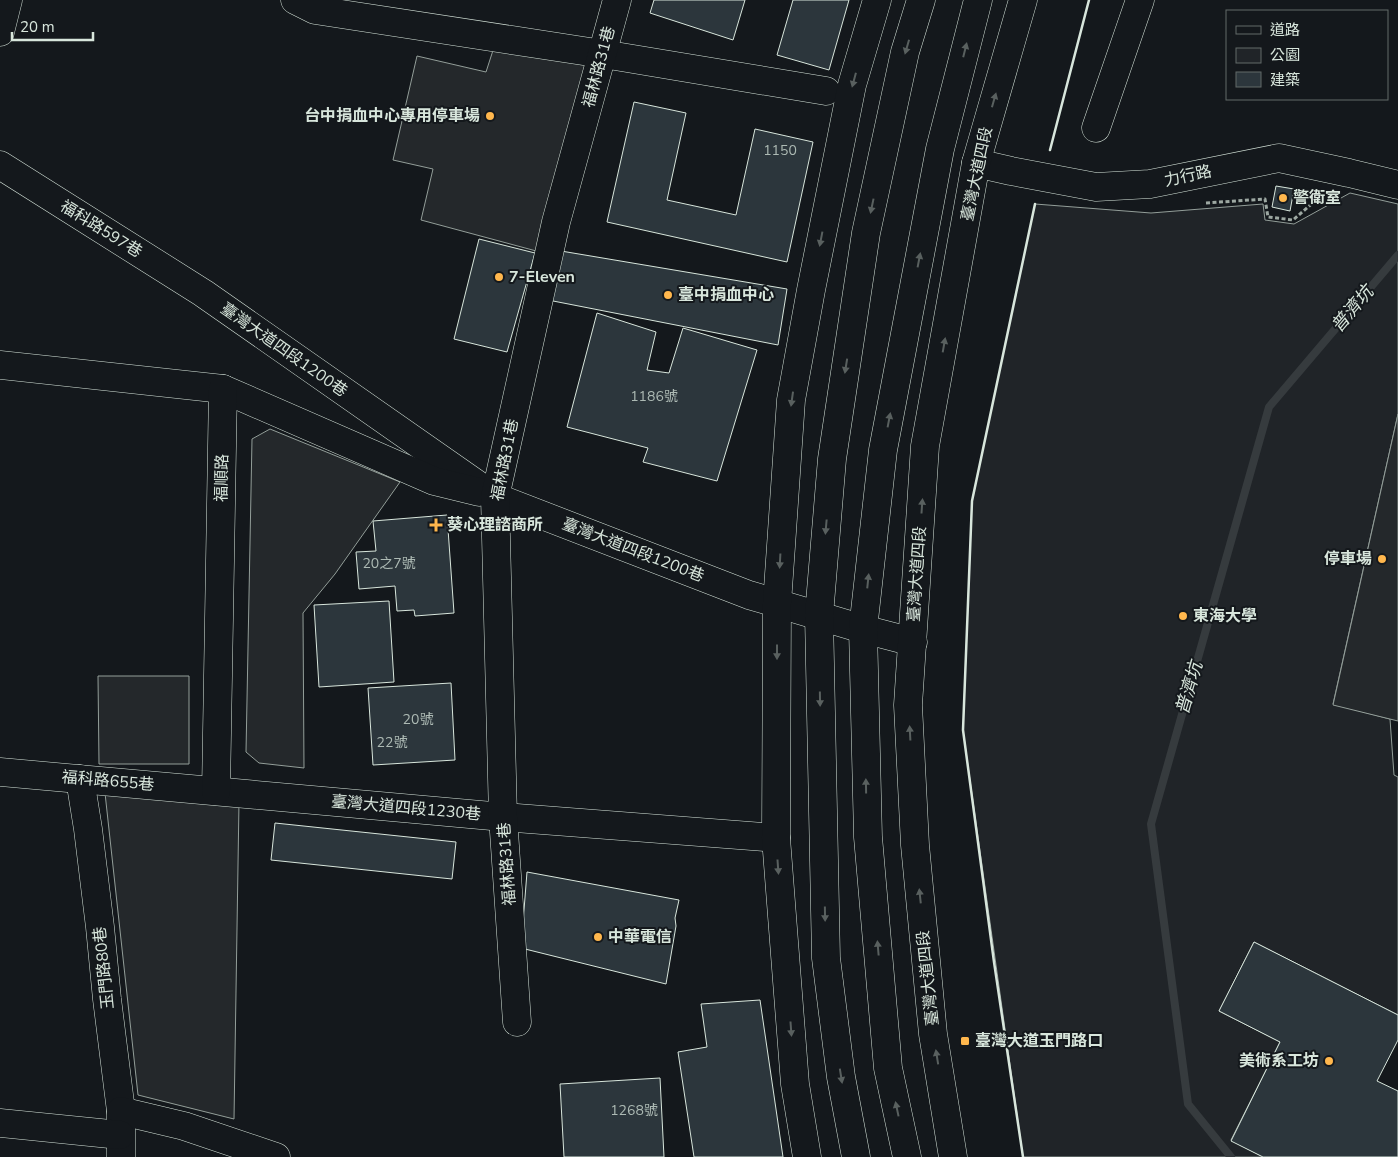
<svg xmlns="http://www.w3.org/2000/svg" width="1398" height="1157" font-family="'Nunito Sans','Noto Sans TC',sans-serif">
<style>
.green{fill:#202428;stroke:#939e99}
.parking{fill:#24282b;stroke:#939e99}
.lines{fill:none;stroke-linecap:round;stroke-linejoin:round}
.stream{stroke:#363b3e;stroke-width:8}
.building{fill:#2c363c;stroke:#d8e6dc}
.minor-casing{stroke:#d8e6dc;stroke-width:29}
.major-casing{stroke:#d8e6dc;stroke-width:29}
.path{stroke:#9da8a2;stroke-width:3;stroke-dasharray:4 2.5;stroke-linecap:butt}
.minor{stroke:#14181c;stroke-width:28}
.major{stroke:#14181c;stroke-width:28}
.wall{stroke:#d8e6dc;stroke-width:2.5}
.oneway{fill:#59605f}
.poi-dot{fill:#ffb74d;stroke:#14181c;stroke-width:2}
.labels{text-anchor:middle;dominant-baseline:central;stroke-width:4;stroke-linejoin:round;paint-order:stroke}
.number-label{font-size:14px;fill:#adbab4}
.street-label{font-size:16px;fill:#d8e6dc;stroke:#14181c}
.poi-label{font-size:16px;font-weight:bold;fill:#d8e6dc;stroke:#14181c;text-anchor:start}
.water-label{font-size:18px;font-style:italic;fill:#d8e6dc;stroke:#14181c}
</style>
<rect width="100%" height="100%" fill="#14181c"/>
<!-- green -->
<path class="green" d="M1350,193L1398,204V414L1333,704L1390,719L1394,775L1398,777V1015L1254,942L1219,1011L1280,1042L1231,1140L1263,1157H1023L963,730L972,501L1035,204L1151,213L1263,204L1265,220L1294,224Z"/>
<!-- parking -->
<g class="parking">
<path d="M496,41L594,57L540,252L421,220L433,169L393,160L417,56L486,72Z"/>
<path d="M1398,414V721L1333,705Z"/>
<path d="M270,429L400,482L335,574L303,613L304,768L259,763L246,752L252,439Z"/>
<path d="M98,676H189V764H99Z"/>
<path d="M105,793L239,802L234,1119L138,1095Z"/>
</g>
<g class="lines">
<!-- stream -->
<path class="stream" d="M1231,1157L1188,1104L1151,824L1269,407L1398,255"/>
</g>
<!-- building -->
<g class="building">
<path d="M654,0H745L733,40L650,13Z"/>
<path d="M793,0H849L829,70L777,55Z"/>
<path d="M634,102L686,113L667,200L736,215L755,129L813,142L787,262L607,222Z"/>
<path d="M1276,186L1294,189L1290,211L1272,207Z"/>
<path d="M479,239L535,253L507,352L454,339Z"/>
<path d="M561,251L787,289L778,345L548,300Z"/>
<path d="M597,313L656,332L647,370L669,373L683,328L757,350L717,481L643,462L648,448L567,427Z"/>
<path d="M447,515L454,613L415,616L414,610L397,611L395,586L359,589L356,552L376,551L373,521Z"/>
<path d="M389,601L394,682L319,687L314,605Z"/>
<path d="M451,683L455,760L373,765L368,688Z"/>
<path d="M275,823L456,842L452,879L271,860Z"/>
<path d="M527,872L679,900L675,918L676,926L666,984L521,948Z"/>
<path d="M1254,942L1398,1015V1040L1377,1081L1398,1091V1157H1263L1231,1141L1280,1042L1219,1011Z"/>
<path d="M760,1000L783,1157H694L678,1052L707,1047L701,1004Z"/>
<path d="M660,1078L664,1157H564L560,1084Z"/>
</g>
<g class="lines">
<defs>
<g id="minor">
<path d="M295,0L315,10L603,54L826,91"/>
<path d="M0,32L8,0"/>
<path d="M1096,128L1140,0"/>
<path d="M976,163L1011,171L1096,187L1150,184L1279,158L1349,173L1398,185"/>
<path d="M0,165L203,293L495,497L749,595L863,629L913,642"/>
<path d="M0,365L223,389L434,481L479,492"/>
<path d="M0,772L503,817L776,838"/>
<path d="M80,779L88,829L100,927L107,999L121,1111V1157"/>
<path d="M216,791L223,389"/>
<path d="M517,1022L503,817L495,497L556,222L617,0"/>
<path d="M121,1111L184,1126L276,1157"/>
<path d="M0,1123L120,1135"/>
</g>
<g id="major">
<path d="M807,1157L795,1084L776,838L777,603L781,546L791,400L811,290L852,85L877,0"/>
<path d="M856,1157L841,1077L826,958L819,615L832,459L866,233L905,52L921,0"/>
<path d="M907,1157L888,1068L868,837L863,629L883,450L940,149L978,0"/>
<path d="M953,1157L933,1034L915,845L908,705L925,446L976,163L1023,0"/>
</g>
</defs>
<!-- minor casing -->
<use href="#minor" class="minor-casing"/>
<!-- major casing -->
<use href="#major" class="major-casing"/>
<!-- path -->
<path class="path" d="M1206,203L1265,199L1268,217L1293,220L1322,195"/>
<!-- minor -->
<use href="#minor" class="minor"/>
<!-- major -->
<use href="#major" class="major"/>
<!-- wall -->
<g class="wall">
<path d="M1050,150L1089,0"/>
<path d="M1023,1157L994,962L963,730L972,501L1035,204"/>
</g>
</g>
<!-- one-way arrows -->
<defs><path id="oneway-solid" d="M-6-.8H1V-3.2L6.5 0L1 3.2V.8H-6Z" transform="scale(1.25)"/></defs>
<g class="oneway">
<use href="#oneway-solid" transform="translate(907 47) rotate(106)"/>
<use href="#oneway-solid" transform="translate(965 50) rotate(-76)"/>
<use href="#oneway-solid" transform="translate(854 80) rotate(105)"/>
<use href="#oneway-solid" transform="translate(994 100) rotate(-74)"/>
<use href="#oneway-solid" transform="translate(872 206) rotate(102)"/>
<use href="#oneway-solid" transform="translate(821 239) rotate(101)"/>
<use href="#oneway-solid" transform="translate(919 260) rotate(-79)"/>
<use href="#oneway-solid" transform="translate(944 345) rotate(-80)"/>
<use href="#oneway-solid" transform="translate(846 366) rotate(99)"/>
<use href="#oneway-solid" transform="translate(792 399) rotate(98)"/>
<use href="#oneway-solid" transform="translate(889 420) rotate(-79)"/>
<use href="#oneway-solid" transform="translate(922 506) rotate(-86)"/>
<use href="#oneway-solid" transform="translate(826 527) rotate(95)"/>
<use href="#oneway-solid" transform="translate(780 561) rotate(93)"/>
<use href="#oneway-solid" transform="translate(868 581) rotate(-84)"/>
<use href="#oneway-solid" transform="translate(777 652) rotate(90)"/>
<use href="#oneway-solid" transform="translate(820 699) rotate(89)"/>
<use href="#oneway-solid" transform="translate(910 733) rotate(-93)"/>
<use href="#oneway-solid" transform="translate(866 786) rotate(-91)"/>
<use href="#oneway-solid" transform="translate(778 867) rotate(86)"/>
<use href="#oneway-solid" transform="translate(920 896) rotate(-96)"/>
<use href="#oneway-solid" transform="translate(825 914) rotate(89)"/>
<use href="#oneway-solid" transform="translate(878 948) rotate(-95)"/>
<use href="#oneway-solid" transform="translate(791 1029) rotate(86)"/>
<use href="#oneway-solid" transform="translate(937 1057) rotate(-99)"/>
<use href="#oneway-solid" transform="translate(841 1076) rotate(81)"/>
<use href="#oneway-solid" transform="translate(897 1109) rotate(-102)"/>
</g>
<!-- markers -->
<g class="poi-dot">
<circle cx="490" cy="116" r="5"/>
<circle cx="1283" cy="198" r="5"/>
<circle cx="499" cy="277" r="5"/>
<circle cx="668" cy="295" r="5"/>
<path d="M433.5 517.5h5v5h5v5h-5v5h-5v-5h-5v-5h5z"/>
<circle cx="1382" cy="559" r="5"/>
<circle cx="1183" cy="616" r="5"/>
<circle cx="598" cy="937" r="5"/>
<rect x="960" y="1036" width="10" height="10" rx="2.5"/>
<circle cx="1329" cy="1061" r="5"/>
</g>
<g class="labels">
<!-- number labels -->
<g class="number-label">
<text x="780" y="150">1150</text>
<text x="654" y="396">1186號</text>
<text x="389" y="563">20之7號</text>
<text x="418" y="719">20號</text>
<text x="392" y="742">22號</text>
<text x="634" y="1110">1268號</text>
</g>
<!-- street labels -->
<g class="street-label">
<text transform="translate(599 67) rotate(-75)">福林路31巷</text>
<text transform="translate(977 174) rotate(-78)">臺灣大道四段</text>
<text transform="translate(1188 176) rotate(-12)">力行路</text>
<text transform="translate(101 229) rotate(32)">福科路597巷</text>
<text transform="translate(284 350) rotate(35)">臺灣大道四段1200巷</text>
<text transform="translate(505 460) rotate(-79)">福林路31巷</text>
<text transform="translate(222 478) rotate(-89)">福順路</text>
<text transform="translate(633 550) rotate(21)">臺灣大道四段1200巷</text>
<text transform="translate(917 574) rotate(-86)">臺灣大道四段</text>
<text transform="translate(108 781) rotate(5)">福科路655巷</text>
<text transform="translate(406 808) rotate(5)">臺灣大道四段1230巷</text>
<text transform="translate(507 864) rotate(-94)">福林路31巷</text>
<text transform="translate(104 968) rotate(-96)">玉門路80巷</text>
<text transform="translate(928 978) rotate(-96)">臺灣大道四段</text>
</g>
<!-- poi labels -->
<g class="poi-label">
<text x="480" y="116" text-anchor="end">台中捐血中心專用停車場</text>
<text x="1293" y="198">警衛室</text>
<text x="509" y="277">7-Eleven</text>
<text x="678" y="295">臺中捐血中心</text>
<text x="447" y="525">葵心理諮商所</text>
<text x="1372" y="559" text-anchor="end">停車場</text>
<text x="1193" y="616">東海大學</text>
<text x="608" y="937">中華電信</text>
<text x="975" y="1041">臺灣大道玉門路口</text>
<text x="1319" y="1061" text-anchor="end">美術系工坊</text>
</g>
<!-- water labels -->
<g class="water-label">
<text transform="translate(1352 309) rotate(-50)">普濟坑</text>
<text transform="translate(1189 688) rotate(-74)">普濟坑</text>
</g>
</g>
<!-- legend -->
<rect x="1226" y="10" width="162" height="90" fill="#14181c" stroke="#626a69"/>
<rect x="1236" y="26" width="25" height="8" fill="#14181c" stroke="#626a69"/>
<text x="1270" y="35" font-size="15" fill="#d8e6dc">道路</text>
<rect x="1236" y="48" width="25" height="15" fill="#202428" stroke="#626a69"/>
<text x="1270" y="60" font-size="15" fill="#d8e6dc">公園</text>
<rect x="1236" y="72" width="25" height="15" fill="#2c363c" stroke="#626a69"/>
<text x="1270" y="85" font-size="15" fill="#d8e6dc">建築</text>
<!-- scale -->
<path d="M12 32v8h81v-8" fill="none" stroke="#d8e6dc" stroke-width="2.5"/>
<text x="20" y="32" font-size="15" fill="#d8e6dc" stroke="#14181c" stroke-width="4" paint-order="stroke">20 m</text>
</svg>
